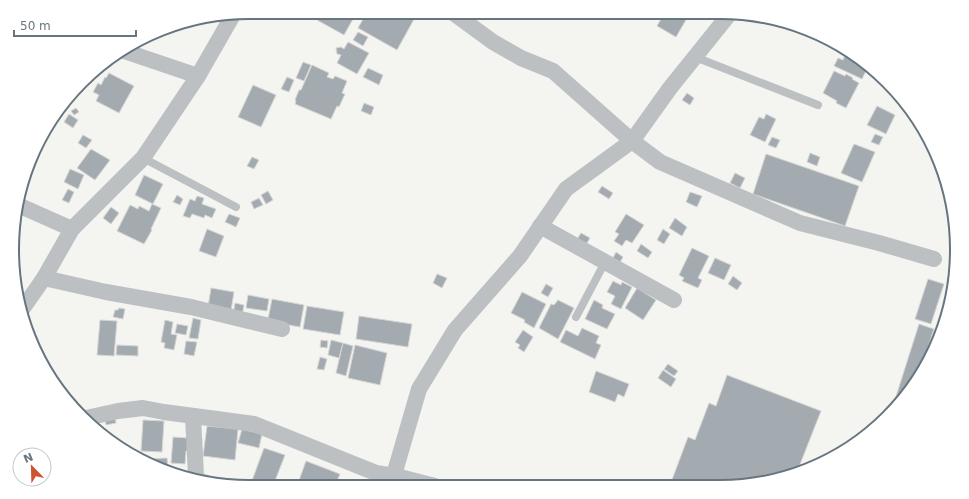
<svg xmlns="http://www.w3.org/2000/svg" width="969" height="499" font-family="'DejaVu Sans',sans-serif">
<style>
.building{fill:#a4abb0;stroke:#d6d6d4}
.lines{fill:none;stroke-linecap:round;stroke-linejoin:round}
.service{stroke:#bcc0c3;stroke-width:8}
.minor{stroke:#bcc0c3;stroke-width:16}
.rim{fill:none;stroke:#66757f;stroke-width:2}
</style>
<rect width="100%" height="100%" fill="#f4f4f1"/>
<!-- building -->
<g class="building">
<path d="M322,12H357L344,35L317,20Z"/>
<path d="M367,12H418L397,50L358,28Z"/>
<path d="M665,12L690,13L676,37L657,26Z"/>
<path d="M358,32L368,37L363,46L353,40Z"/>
<path d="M348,42L369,53L357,74L337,63L341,55L337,54L336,48L341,47L344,49Z"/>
<path d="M842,50L867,69L862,79L834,66L838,58L843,60L845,55L842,53Z"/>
<path d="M109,59L102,72L97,69L105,61Z"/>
<path d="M303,62L311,65L304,81L296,78Z"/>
<path d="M312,65L329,73L327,77L333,79L335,76L347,81L342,93L345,94L339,107L337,106L331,119L295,104L296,101L295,100L299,90H301Z"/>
<path d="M368,68L383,75L379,85L363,77Z"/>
<path d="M834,71L845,76L846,74L853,78L852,79L859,83L846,108L836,103L837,101L823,93Z"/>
<path d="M109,73L134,86L119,113L96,101L99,95L93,92L98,83L101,85L105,77L106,78Z"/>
<path d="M287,77L294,80L289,92L281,89Z"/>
<path d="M253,85L276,95L261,127L238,117Z"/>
<path d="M687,93L694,98L690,105L682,100Z"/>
<path d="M364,103L374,107L371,115L361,111Z"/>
<path d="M877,106L895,115L886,134L867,125Z"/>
<path d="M76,108L79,112L74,115L71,111Z"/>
<path d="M69,114L78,120L73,128L64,122Z"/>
<path d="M766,114L776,119L765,142L750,135L759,117L764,119Z"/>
<path d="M875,134L883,137L879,145L871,142Z"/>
<path d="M83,135L92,140L86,148L78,143Z"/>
<path d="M772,137L780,140L776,148L768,145Z"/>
<path d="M854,144L875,152L862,182L841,173Z"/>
<path d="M91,149L110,160L95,180L77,168Z"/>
<path d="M810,153L820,157L817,166L807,162Z"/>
<path d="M766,154L859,186L845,226L753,194Z"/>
<path d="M252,157L259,160L254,169L247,166Z"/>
<path d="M70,169L84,175L78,189L64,182Z"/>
<path d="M735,173L745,178L740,188L730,183Z"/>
<path d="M144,175L163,184L153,204L135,195Z"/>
<path d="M602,186L613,193L609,199L598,192Z"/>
<path d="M68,189L74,192L69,203L62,200Z"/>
<path d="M268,191L273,200L266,204L261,195Z"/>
<path d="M690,192L702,196L697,207L686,202Z"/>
<path d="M177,195L183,199L180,205L173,202Z"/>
<path d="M197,196L204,198L202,204L216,209L212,218L205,215L204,218L192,214L190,218L183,216L190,199L195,201Z"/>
<path d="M259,198L263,205L254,209L251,202Z"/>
<path d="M152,204L161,208L151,229L152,230L144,244L117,231L130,205L138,209L139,206L149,211Z"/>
<path d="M111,207L119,213L111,224L103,218Z"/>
<path d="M229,214L240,218L236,227L225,222Z"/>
<path d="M626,214L644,225L632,243L626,240L622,246L614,241L619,234L615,232Z"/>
<path d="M675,218L687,227L682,236L669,228Z"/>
<path d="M207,229L224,236L216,257L199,251Z"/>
<path d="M663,229L670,234L664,244L657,240Z"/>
<path d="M581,233L590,238L585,246L576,241Z"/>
<path d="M641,244L652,252L648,258L637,251Z"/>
<path d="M692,248L709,256L698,278L702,280L698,288L682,281L684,278L679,275Z"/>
<path d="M616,252L623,257L619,264L612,260Z"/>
<path d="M715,258L731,265L724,280L708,273Z"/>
<path d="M437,274L447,278L442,288L433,283Z"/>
<path d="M733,276L742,283L737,290L728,284Z"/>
<path d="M928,279L944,284L931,324L915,319Z"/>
<path d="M613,281L621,285L622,282L632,287L621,309L611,304L615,296L607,292Z"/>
<path d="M546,284L553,288L548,297L541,293Z"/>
<path d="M211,288L234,292L231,311L208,307Z"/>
<path d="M637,288L656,300L643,320L625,308Z"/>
<path d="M522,292L546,304L534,328L524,322L525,320L511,313Z"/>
<path d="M248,295L269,299L267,311L246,308Z"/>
<path d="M272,299L304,305L300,327L283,324L268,319Z"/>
<path d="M558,300L574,308L558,339L539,328L551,304L554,305Z"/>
<path d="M594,300L603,305L602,308L615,314L607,329L585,319Z"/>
<path d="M235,303L244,305L242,316L233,315Z"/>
<path d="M307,306L344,312L340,335L303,329Z"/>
<path d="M119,308L125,309L123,319L113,317L115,310H118Z"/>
<path d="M359,316L412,324L408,347L356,339Z"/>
<path d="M193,318L201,320L198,339L189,338Z"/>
<path d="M100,320L117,321L114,356L97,355Z"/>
<path d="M165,320L173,322L171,334L177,335L174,350L164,348L165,343L161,342Z"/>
<path d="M177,324L188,326L186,335L175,333Z"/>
<path d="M919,324L934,329L919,374L898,406L894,410L892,409Z"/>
<path d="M582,328L599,336L596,343L601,345L595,359L560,342L566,330L578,336Z"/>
<path d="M523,330L533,337L524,352L518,348L520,345L515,342Z"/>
<path d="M29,336H36L35,348L30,341Z"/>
<path d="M321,340L328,341L327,348L320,347Z"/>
<path d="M331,340L343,343L339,358L328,355Z"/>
<path d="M186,341L197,342L194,356L184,354Z"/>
<path d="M343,343L353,346L346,376L336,373Z"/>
<path d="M117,345L138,346V356L116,355Z"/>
<path d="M355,345L387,353L380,385L348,378Z"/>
<path d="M320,357L327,359L324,370L317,369Z"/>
<path d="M668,364L678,371L674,376L664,369Z"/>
<path d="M663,370L676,379L671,387L658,378Z"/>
<path d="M596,371L629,384L624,397L618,394L615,402L589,392Z"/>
<path d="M727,375L821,411L797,472L751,485H670L688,437L695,440L709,403L716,406Z"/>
<path d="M115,417L116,423L106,425L105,419Z"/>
<path d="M143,420L164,421L162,452L141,451Z"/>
<path d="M207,426L238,429L235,460L203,456Z"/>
<path d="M242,429L262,434L259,448L238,443Z"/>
<path d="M173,437L188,438L190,451H186L185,464L171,463Z"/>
<path d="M264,448L285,455L273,486H250Z"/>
<path d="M167,458L168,469L143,461V459Z"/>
<path d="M306,461L340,474L335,486H297Z"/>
<path d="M204,474L210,476L211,480L201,478Z"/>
</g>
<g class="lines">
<!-- service -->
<g class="service">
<path d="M695,57L818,105"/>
<path d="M143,158L236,207"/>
<path d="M576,317L605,262"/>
</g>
<!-- minor -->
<g class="minor">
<path d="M452,12L493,42L521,58L553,71L632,141L660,162L800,223L879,243L934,259"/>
<path d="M124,51L198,76"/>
<path d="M18,205L72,229"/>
<path d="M540,226L674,300"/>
<path d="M44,278L106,292L191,307L282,329"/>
<path d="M23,308L44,278L72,229L143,158L198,76L233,15"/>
<path d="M193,416L196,476"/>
<path d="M86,418L118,411L143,408L164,412L254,424L376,473L396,476L435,486"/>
<path d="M396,476V468L419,389L455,330L520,256L566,189L632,141L670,88L731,12"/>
</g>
</g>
<!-- crop -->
<path d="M0 0H969V499H0ZM249 19H720A230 230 0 0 1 950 249V250A230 230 0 0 1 720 480H249A230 230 0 0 1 19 250V249A230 230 0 0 1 249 19Z" fill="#fff" fill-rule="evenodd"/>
<path class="rim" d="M249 19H720A230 230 0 0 1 950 249V250A230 230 0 0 1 720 480H249A230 230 0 0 1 19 250V249A230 230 0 0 1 249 19Z"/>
<!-- north arrow -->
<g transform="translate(32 467) rotate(337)"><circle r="19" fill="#ffffff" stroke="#c2c8cc"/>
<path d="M0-3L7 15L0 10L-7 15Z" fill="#d05235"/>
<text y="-6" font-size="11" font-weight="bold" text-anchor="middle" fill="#66757f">N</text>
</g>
<!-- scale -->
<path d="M14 30v6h122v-6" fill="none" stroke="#66757f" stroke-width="2"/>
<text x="20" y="30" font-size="12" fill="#66757f" stroke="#ffffff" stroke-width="3" paint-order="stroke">50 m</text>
</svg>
